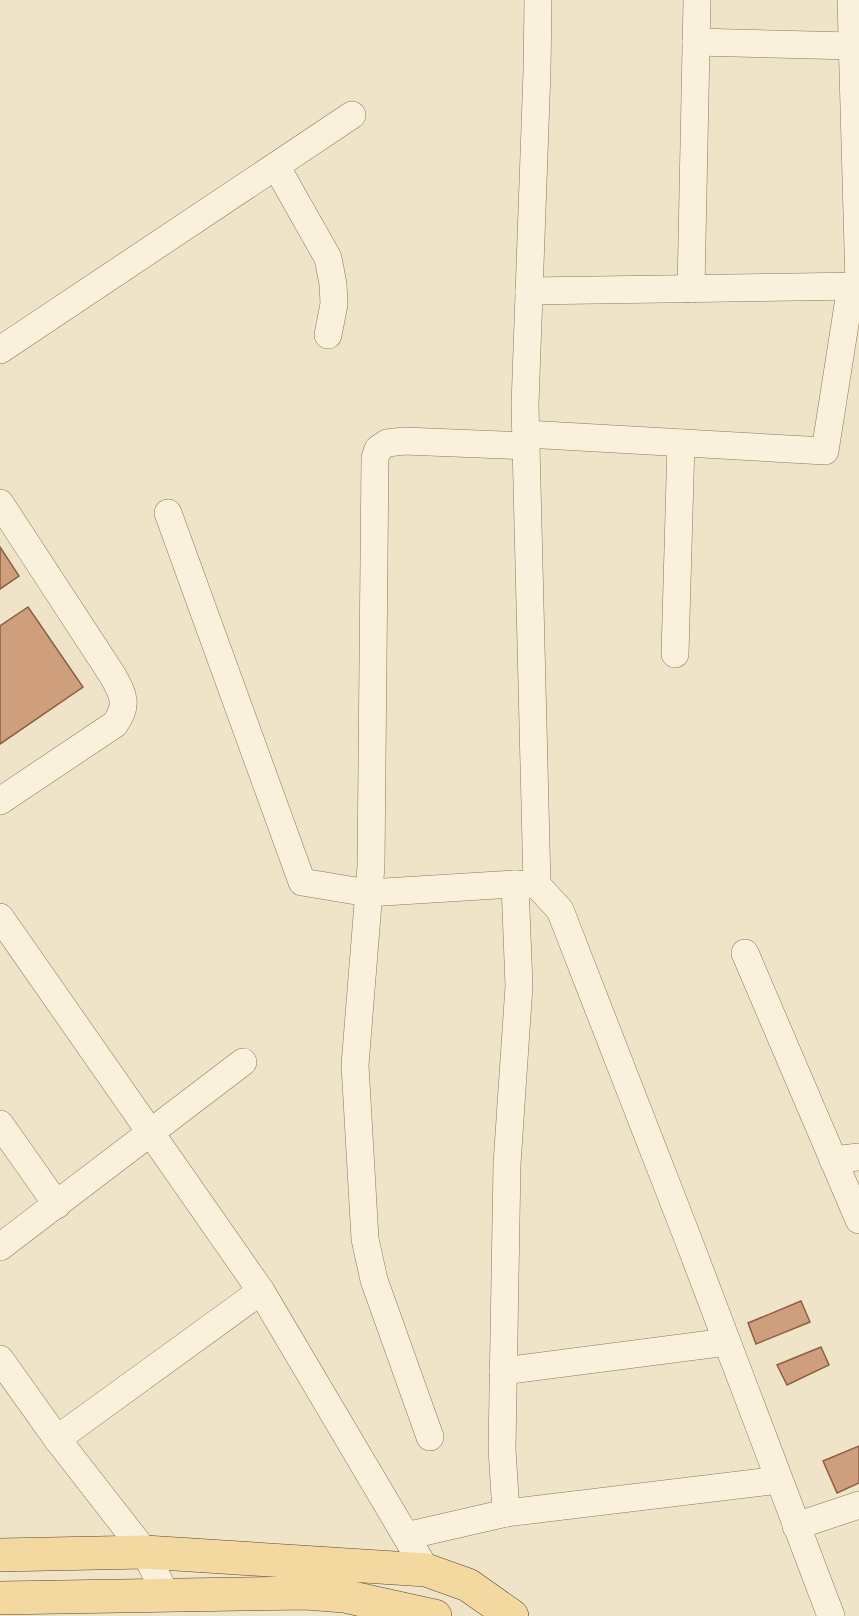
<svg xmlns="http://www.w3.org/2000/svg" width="859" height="1616" font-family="'Playfair Display',serif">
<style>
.building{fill:#cf9f7d;stroke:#8d5f41;stroke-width:1.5}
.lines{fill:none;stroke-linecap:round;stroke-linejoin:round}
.minor-casing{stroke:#8d765c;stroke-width:28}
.major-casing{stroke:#5b4430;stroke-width:34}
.minor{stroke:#faf1dc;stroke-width:27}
.major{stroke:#f3d9a0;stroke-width:33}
</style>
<rect width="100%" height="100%" fill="#f0e4c8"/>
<!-- building -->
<g class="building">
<path d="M0,547L19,576L0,589Z"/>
<path d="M28,607L83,687L0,744V626Z"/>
<path d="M801,1301L810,1322L756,1344L748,1323Z"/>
<path d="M821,1347L829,1365L787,1385L777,1365Z"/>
<path d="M859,1446V1483L837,1493L823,1461Z"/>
</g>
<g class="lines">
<defs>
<g id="minor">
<path d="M538,0L537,71L525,405L537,885L560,910L688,1239L831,1616"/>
<path d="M851,0L859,284"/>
<path d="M696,42L852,46"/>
<path d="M276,166L328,258L333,284L334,304L328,335"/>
<path d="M691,289L697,0"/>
<path d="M529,291L859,286"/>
<path d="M0,350L352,115"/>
<path d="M526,434L825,451L851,286"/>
<path d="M0,503L113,676C123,695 129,704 115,724L0,801"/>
<path d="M168,513L302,882L368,893L515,884L533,885"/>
<path d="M675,654L681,443"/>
<path d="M515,884L519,986L507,1164L502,1449L506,1513L779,1480"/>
<path d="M0,917L261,1291L426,1570"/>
<path d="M745,953L859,1220"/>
<path d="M0,1124L57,1205"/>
<path d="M833,1160L859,1157"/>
<path d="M0,1247L243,1062"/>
<path d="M0,1359L57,1439L145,1552L166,1595"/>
<path d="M503,1371L727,1342"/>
<path d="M430,1437L374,1280L365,1239L355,1065L371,866L375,458L378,449L387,443L404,441L526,446"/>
<path d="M57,1439L261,1291"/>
<path d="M796,1526L859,1505"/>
<path d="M406,1536L506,1513"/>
</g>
<g id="major">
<path d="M0,1555L145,1552L426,1570L468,1585L512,1616"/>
<path d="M0,1598L306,1593L344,1596L435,1616"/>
</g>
</defs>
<!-- minor casing -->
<use href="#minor" class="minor-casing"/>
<!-- major casing -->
<use href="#major" class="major-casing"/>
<!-- minor -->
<use href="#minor" class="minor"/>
<!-- major -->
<use href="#major" class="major"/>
</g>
</svg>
